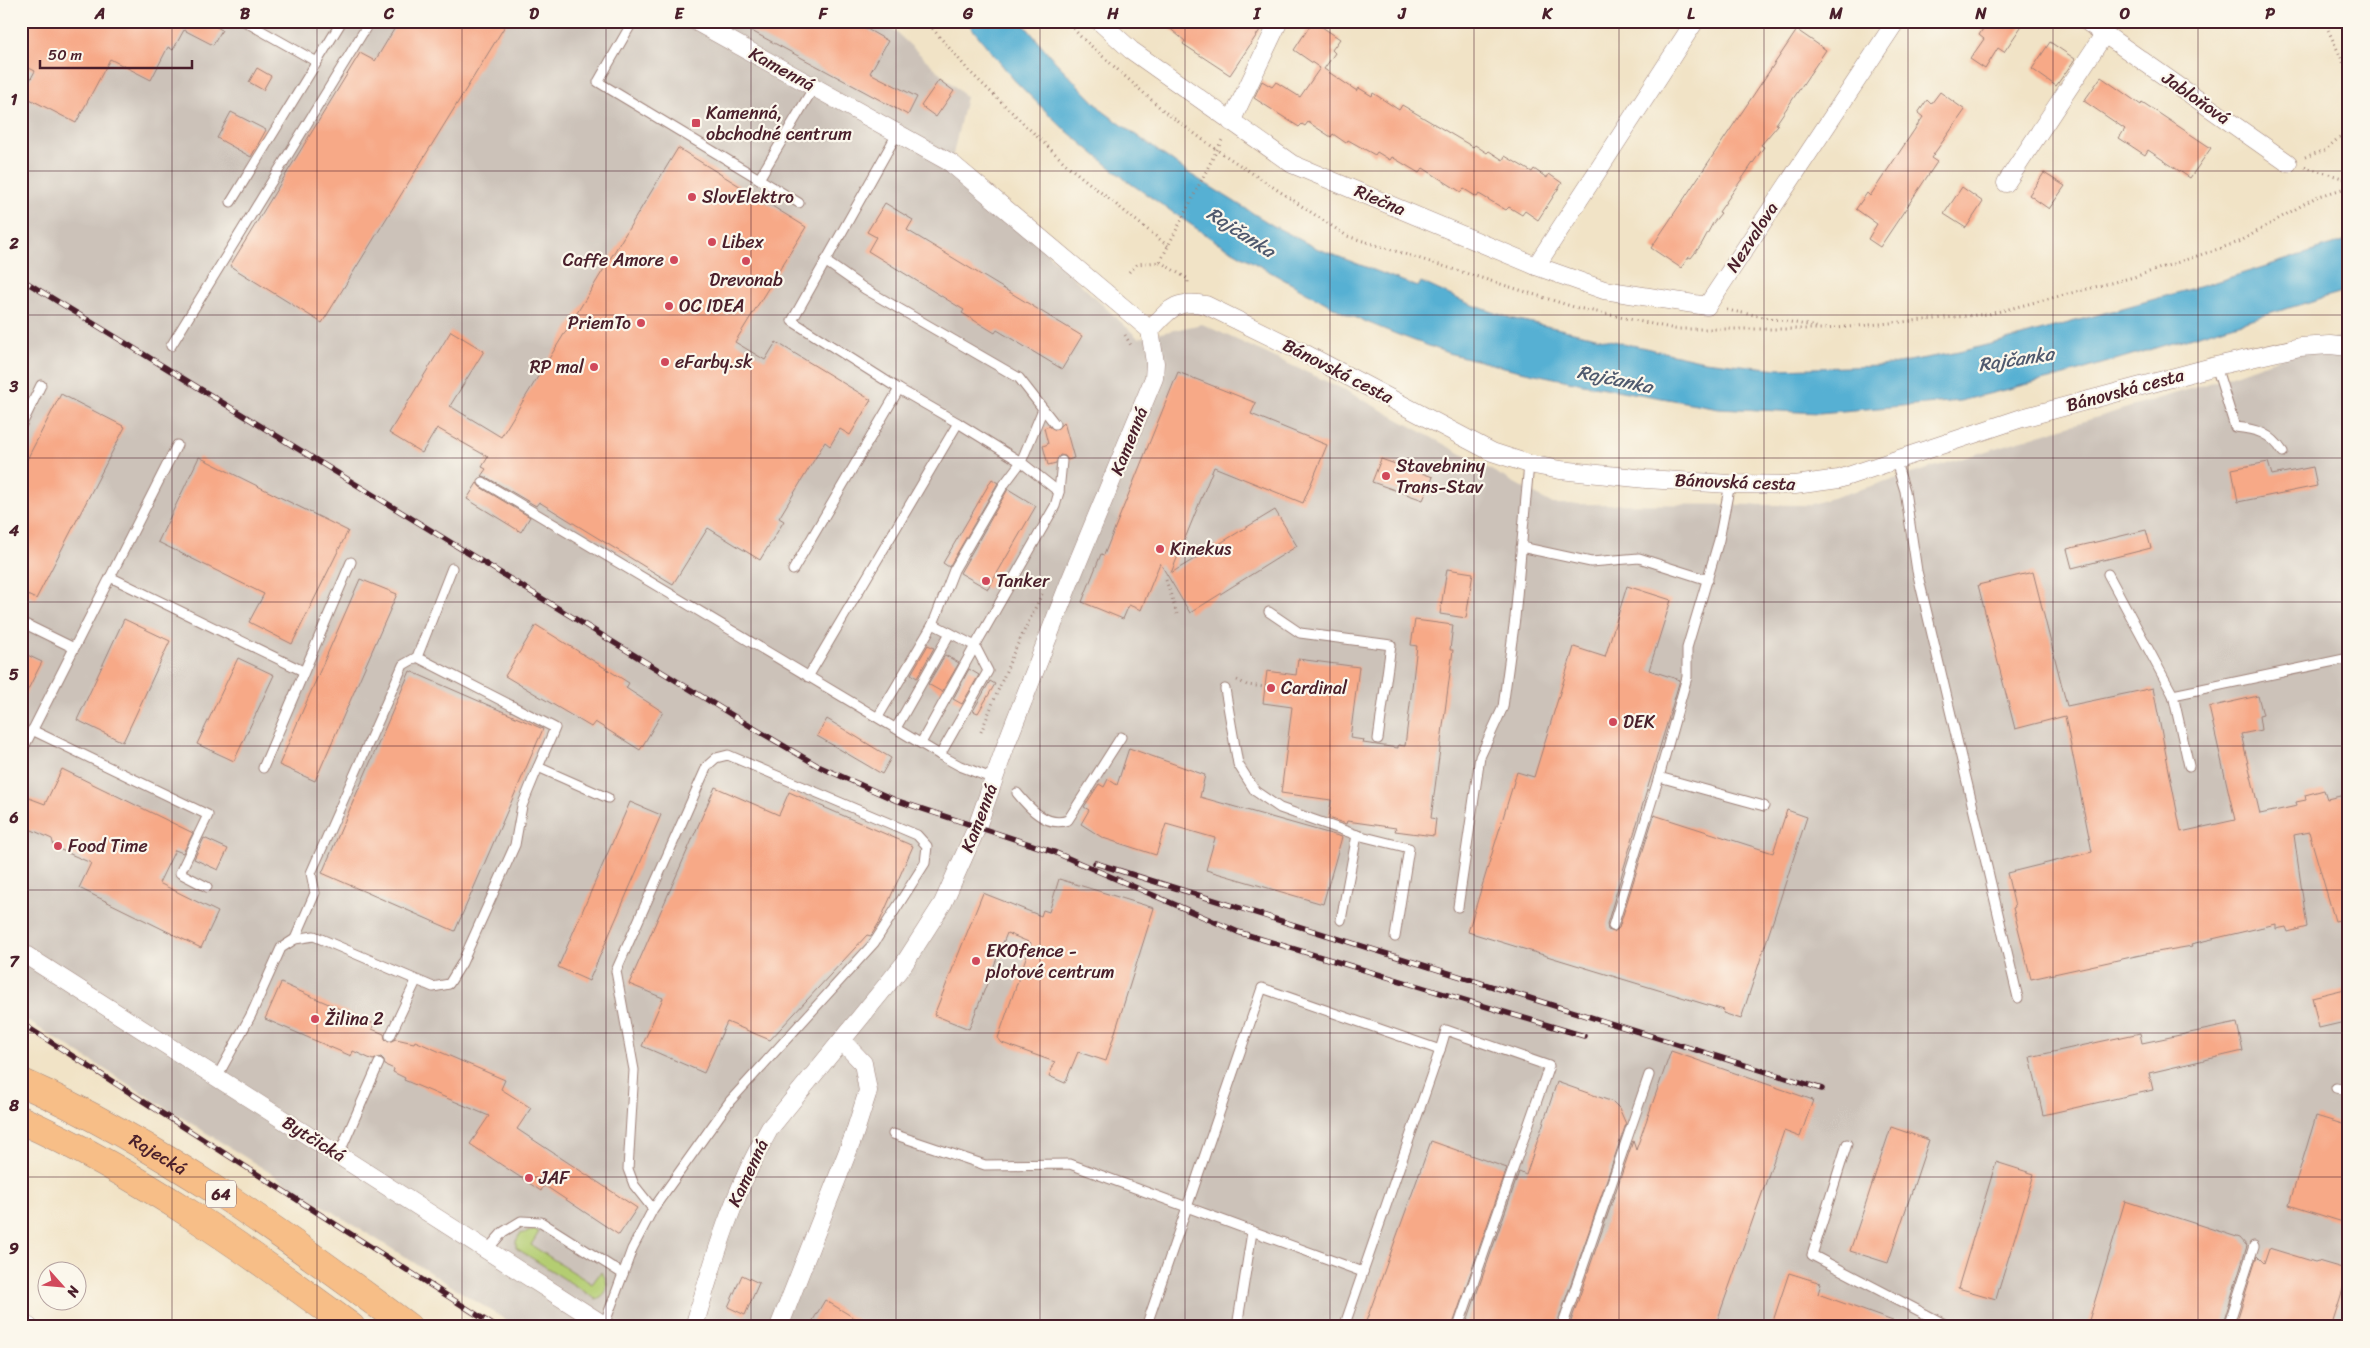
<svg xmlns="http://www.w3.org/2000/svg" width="2370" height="1348" font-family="Sriracha,sans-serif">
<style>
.industrial{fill:#ccc2b9}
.green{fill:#b4cd72;stroke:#7f764e}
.water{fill:#56b0d3;stroke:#50687f}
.building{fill:#f7a987}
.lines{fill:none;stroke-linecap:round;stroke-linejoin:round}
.lane-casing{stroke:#9e8178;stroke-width:11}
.street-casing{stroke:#9e8178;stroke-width:19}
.primary-casing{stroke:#9e8178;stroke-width:29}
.path{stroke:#9e8178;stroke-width:3;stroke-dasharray:1 4;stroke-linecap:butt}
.lane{stroke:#fff;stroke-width:9}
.street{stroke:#fff;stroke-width:18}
.primary{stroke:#f7be87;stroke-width:28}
.rail-casing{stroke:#4a1f2b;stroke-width:5.5}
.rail{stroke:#fbf7ec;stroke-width:4;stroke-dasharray:11;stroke-linecap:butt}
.grid{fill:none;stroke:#4a1f2b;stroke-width:1;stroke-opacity:0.55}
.poi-dot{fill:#d1495b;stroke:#fbf7ec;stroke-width:2}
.labels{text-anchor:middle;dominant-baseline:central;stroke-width:4.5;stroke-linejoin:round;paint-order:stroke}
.shield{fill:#fbf7ec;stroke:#7f6065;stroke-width:1}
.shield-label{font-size:16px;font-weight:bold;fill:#4a1f2b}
.street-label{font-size:18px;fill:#4a1f2b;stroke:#fbf7ec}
.poi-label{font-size:18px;fill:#4a1f2b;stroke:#fbf7ec;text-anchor:start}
.water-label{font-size:19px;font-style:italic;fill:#4f596e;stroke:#fbf7ec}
.neatline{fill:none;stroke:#4a1f2b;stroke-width:2}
.grid-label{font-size:16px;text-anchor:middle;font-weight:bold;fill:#4a1f2b}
</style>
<rect width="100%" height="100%" fill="#fbf7ec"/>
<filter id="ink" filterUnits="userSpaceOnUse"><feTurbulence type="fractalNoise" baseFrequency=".02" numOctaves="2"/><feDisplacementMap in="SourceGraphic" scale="10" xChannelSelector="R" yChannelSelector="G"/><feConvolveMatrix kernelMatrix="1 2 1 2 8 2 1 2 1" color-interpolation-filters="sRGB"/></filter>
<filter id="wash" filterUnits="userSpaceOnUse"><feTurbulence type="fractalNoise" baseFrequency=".0096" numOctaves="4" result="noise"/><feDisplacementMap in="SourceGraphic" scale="20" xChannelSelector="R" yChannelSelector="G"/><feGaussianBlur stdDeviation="1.12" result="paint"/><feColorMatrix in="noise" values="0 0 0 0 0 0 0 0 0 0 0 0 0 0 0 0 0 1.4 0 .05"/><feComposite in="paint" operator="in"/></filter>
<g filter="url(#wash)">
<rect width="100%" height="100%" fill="#f1e3c6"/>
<!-- industrial -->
<path class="industrial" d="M21,21H884L966,97L951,163L1138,338L1202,324L1345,390L1553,504L1809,505L2213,382L2349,333V1327H517L21,1017Z"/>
<!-- green -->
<path class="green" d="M535,1230L539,1232L531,1245L592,1284L601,1272C610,1281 609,1295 596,1299L516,1248V1241L520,1234Z"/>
<!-- water -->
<path class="water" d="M966,21H1021L1054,60L1104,112L1190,174L1272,225L1316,248L1418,287L1421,282L1467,303L1510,318L1704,361L1778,369L1881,366L1959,352L2018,337L2209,284L2349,240V290L2065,375L1960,401L1819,413L1719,408L1593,386L1516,370L1448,353L1396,334L1342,312L1215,241L1127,181L1062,127L1015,81Z"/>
<g id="blocks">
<!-- building -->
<g class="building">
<path d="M21,21H206L222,30L213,45L184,30L173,50L168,47L151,80L110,59L76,123L22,95L35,71L21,64Z"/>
<path d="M399,21H508L322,323L230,266L360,53L375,61Z"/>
<path d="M733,21H853L888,41L870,73L917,97L908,115Z"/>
<path d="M1161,21H1247L1260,30L1230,75L1183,44L1185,41Z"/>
<path d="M1313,21L1340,39L1332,50L1335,53L1324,69L1357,91L1359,88L1372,96L1373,93L1399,110L1402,105L1473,147L1475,145L1487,153L1489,151L1503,160L1505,156L1532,172L1534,169L1547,178L1549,174L1562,183L1538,220L1525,211L1522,215L1509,207L1506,210L1479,194L1477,197L1464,189L1461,192L1423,168L1419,173L1392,157L1390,160L1377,152L1375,155L1348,140L1346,143L1333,134L1331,137L1308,122L1305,126L1302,124L1299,127L1254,98L1262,81L1272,87L1276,82L1300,97L1320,68L1294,50Z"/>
<path d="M1988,21H2025L2004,52L1998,48L1985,69L1970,59L1984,39L1979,35Z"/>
<path d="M1797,30L1826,50L1776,124L1778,125L1761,145L1764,147L1719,212L1721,213L1713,223L1701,245L1691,258L1689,257L1681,268L1651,248Z"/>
<path d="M2050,42L2075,59L2056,86L2032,69Z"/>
<path d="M257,68L271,76L263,90L249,82Z"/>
<path d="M2101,77L2141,105L2142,102L2211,148L2190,178L2148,150L2145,155L2119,138L2125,129L2084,101Z"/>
<path d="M939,80L954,91L936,117L921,106Z"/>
<path d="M1940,92L1965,110L1931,158L1937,162L1880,247L1868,239L1877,224L1856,209L1867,193L1870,196L1923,117L1918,113L1927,100L1931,104Z"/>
<path d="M231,112L266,130L251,157L217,138Z"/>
<path d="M678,148L806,227L735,342L765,360L776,342L871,400L850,435L840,429L830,446L825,442L779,518L784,521L760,560L708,528L673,584L539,502L536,506L486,477L481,476L486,469L482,467L488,457L437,428L422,453L389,433L451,331L484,351L450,406L501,437Z"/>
<path d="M2044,173L2065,186L2049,209L2029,195Z"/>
<path d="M1962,187L1983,202L1966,228L1944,214Z"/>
<path d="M885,203L913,220L907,230L1082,336L1062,369L997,330L995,333L962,313L964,310L868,251L876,237L867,232Z"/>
<path d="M1178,372L1256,403L1251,414L1327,445L1303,503L1214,467L1171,573L1275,510L1297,546L1190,613L1160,563L1141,610L1129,605L1123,619L1082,602L1101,554L1104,555Z"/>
<path d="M61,394L125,427L36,599L21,592V471Z"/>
<path d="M1064,422L1074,458L1068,460L1065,456L1060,455L1056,463L1048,465L1043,446L1048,444L1044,428L1049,426L1056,430Z"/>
<path d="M199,457L348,531L292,644L249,622L264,594L158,542Z"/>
<path d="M1381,459L1433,477L1423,500L1372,482Z"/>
<path d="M2268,462L2272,475L2313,467L2317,486L2238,502L2232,469Z"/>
<path d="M992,479L998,483L949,567L943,563Z"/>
<path d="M477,483L480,487L530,517L521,532L467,499Z"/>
<path d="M1008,489L1036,506L988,589L960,573Z"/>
<path d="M2146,530L2151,548L2072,568L2067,549Z"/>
<path d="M1447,569L1473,573L1466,618L1440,614Z"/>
<path d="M2033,572L2067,706L2153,688L2181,832L2235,820L2209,707L2258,696L2263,715L2259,716L2261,730L2241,734L2260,814L2297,806L2296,802L2306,800L2305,795L2324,790L2327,799L2349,794V918L2335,921L2309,832L2294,835L2307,927L2288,932L2286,927L2276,929V924L2191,944L2192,946L2145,954L2031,979L2013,908L2015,907L2007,873L2092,852L2065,716L2015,729L1978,585Z"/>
<path d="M360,579L397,594L315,781L279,765Z"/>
<path d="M1627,586L1671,600L1649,670L1680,680L1607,924L1608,930L1614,932L1619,928L1654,815L1773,853L1787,810L1807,817L1741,1019L1723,1013L1724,1010L1468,932L1517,772L1534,777L1574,647L1605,657Z"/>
<path d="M124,619L170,641L123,742L77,720Z"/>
<path d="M1415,620L1453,625L1450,650H1453L1431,818L1436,819L1434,836L1395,831L1396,828L1347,821L1346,824L1329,818L1331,800L1281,793L1292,707L1263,703L1267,671L1296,675L1298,659L1359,667L1350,738L1364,740L1363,743L1398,748V745L1405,746L1417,646L1411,645Z"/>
<path d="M536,625L629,683L626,688L663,712L640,750L595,722L591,727L505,676Z"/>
<path d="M928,645L934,648L917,678L911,674Z"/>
<path d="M21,652L42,662L21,703Z"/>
<path d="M945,655L959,663L942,692L928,684Z"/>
<path d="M238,658L274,675L234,761L197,744Z"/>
<path d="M969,669L979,675L962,704L953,699Z"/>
<path d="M410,671L543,729L455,931L322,873Z"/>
<path d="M990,681L995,684L978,713L973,711Z"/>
<path d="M827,719L891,758L882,774L817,736Z"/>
<path d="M1129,748L1205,775L1200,797L1342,837L1323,904L1206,870L1215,838L1166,824L1156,855L1103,838L1081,824L1089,810L1084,807L1099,784L1104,787L1108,779L1117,785Z"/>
<path d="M62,769L193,833L183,853L175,850L159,883L218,912L201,948L79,888L91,863L54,847L52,839L32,830L21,835V795L45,804Z"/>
<path d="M715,787L779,815L789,792L913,846L880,921L871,936L867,935L770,1040L727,1022L704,1073L642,1046L663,998L629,984Z"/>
<path d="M630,802L661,815L589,981L558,967Z"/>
<path d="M204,838L228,849L218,870L194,859Z"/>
<path d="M1059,879L1154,908L1106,1061L1078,1052L1065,1083L1049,1076L1055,1062L1002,1043L998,1038L1031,943L1007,933L969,1029L934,1015L983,893L1041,916L1043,910L1049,912Z"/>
<path d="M281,983L374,1024L372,1029L384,1034L385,1039L388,1042L396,1039L414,1043L415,1041L505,1080L501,1089L531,1108L517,1129L637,1208L619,1235L544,1185L541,1191L470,1144L489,1116L404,1080L405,1078L393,1072L394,1069L385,1065L384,1060L381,1057L373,1060L353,1051L351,1056L265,1019Z"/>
<path d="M2349,988V1021L2319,1028L2312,997Z"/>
<path d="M2237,1023L2243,1051L2149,1073L2153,1090L2043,1115L2030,1057L2140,1033L2142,1043Z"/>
<path d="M1671,1051L1813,1100L1800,1137L1784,1131L1715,1327H1569L1633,1141L1636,1150Z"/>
<path d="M1557,1082L1613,1102L1619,1108L1626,1124L1556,1327H1465L1519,1172L1526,1175Z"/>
<path d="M2316,1116L2349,1126V1224L2289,1205Z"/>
<path d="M1891,1127L1929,1140L1888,1263L1850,1251Z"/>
<path d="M1431,1141L1507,1168L1452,1327H1364Z"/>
<path d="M1996,1162L2034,1174L1996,1299L1958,1288Z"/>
<path d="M2125,1201L2240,1238L2247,1246L2222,1327H2087Z"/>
<path d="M2269,1248L2315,1262L2318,1261L2349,1270L2331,1327H2235L2257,1256L2264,1263Z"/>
<path d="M1789,1273L1821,1283L1818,1294L1901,1324L1900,1327H1771Z"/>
<path d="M742,1275L759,1283L745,1315L728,1307Z"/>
<path d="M825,1300L869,1327H809Z"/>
</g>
</g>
</g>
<g filter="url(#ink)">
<use href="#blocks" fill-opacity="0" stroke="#9e8178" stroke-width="1"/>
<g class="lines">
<defs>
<g id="lane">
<path d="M244,21L317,62"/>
<path d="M633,21L598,82L799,203"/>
<path d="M897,134L792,321L899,389L958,423"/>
<path d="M759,179L814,87"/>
<path d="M231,202L342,21"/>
<path d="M825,261L865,289L1019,378L1055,424"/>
<path d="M171,346L370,21"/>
<path d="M2216,366L2235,427C2256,429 2271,433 2283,452"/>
<path d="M21,426L41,385"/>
<path d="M1896,462L1905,491L1917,571L2018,998"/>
<path d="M483,482L940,755L960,766L994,779"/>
<path d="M1730,484L1719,540L1687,648V677L1659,777L1764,806"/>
<path d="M1059,492L1062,461"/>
<path d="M1521,547L1591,562L1639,558L1708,580"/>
<path d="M793,570L899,389"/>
<path d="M2108,574L2173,695L2189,766"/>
<path d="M110,577L303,671"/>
<path d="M1269,612L1300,633L1391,645L1378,739"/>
<path d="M21,622L74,648"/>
<path d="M933,624L954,570L1003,486L1021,462L1043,409"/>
<path d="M417,657L555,728L538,767L608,798"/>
<path d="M808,677L958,423L1021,462L1059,492L1055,506L975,646L988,671L940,755"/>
<path d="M1225,689L1238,764L1255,791L1280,808L1357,835L1409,848L1395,937"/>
<path d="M2173,695L2349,658"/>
<path d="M878,717L933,624L975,646L921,743"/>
<path d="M896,728L950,633"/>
<path d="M32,730L208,815L180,873L207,887"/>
<path d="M21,753L177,445"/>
<path d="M263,768L351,562"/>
<path d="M1017,793C1029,808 1047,828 1068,820L1121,737"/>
<path d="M1458,907L1480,757L1503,707L1515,618L1529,464"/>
<path d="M1341,920L1357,835"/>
<path d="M1613,926L1659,777"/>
<path d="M295,939L315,893L311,873L403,665L417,657L452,568"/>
<path d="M390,1036L416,981"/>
<path d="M1440,1050L1446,1030L1549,1066L1458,1327"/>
<path d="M217,1077L251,1015L281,948L295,939L314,936L433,987L449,984L462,963L515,845L522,806L538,767"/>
<path d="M2336,1088L2349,1091"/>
<path d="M893,1134L985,1165L1070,1164L1363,1272"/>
<path d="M1847,1144L1812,1255L1950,1327"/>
<path d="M339,1154L379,1063"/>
<path d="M487,1250L503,1232L521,1221L541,1222L623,1274L604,1325"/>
<path d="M623,1274L632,1249L653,1209L730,1101L874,943L925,863L927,846L917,835L728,755L716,758L707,766L616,971L634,1070L628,1169L634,1185L653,1209"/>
<path d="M1146,1327L1262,988L1440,1050L1344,1327"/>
<path d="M1237,1327L1252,1232"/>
<path d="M1562,1327L1649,1075"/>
<path d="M2228,1327L2254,1246"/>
</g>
<g id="street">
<path d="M1099,21L1131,50L1292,164L1536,266L1604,290L1707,306L1896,21"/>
<path d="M2086,21L2288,163"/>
<path d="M1231,122L1279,21"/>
<path d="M2006,183L2105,33"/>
<path d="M1536,266L1695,21"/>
<path d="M1150,330C1170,309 1175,299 1206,305L1300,351L1492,452L1529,464L1560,470L1646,479L1730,484L1795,485L1839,479L2022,418L2216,366L2300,347L2330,345L2349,347"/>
<path d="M21,952L607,1327"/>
<path d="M21,1322L29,1327"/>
<path d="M694,1327C714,1258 734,1190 770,1128L904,964L943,903L977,827L1007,742L1070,581L1154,378L1155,363L1150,330L951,163L695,21"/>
<path d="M779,1327L853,1138L868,1091L863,1063L842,1041"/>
</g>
<g id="primary">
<path id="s1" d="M21,1082C161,1145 286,1236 408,1327"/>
<path d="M21,1120C140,1174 247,1250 351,1327"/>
</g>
</defs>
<!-- lane casing -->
<use href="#lane" class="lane-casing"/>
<!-- street casing -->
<use href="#street" class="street-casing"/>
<!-- primary casing -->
<use href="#primary" class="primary-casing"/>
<!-- path -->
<g class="path">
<path d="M926,21L970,72L1069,167L1168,246"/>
<path d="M1067,21L1080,36L1165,112L1217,150L1347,236L1574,307L1675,329H1827"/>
<path d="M2324,21L2349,75"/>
<path d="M2305,157L2325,150L2349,129"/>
<path d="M2305,167L2349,180"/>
<path d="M1160,262L1188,279V286"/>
<path d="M1129,272L1137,264L1160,262L1223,138"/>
<path d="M1727,310L1817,327"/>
<path d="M1825,329L1989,314L2134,277L2239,242L2316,197L2349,187"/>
<path d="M1125,335L1132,347"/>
<path d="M1166,580L1177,614"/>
<path d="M1237,680L1247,685L1265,687"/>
<path d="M981,732L1013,654L1043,592"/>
<path d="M657,1327L659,1324L663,1327"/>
</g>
<!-- lane -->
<use href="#lane" class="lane"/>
<!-- street -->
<use href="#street" class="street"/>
<!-- primary -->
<use href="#primary" class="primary"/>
<defs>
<g id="rail">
<path d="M21,279L750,726L820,767L895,800L1054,852L1238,932L1584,1036"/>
<path d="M1095,863L1822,1089"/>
<path d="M21,1023L496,1327"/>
</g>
</defs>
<!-- rail casing -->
<use href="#rail" class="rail-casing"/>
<!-- rail -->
<use href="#rail" class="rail"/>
</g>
</g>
<!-- grid -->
<path class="grid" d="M172,21V1327M317,21V1327M462,21V1327M606,21V1327M751,21V1327M896,21V1327M1040,21V1327M1185,21V1327M1330,21V1327M1474,21V1327M1619,21V1327M1764,21V1327M1908,21V1327M2053,21V1327M2198,21V1327M21,171H2349M21,315H2349M21,458H2349M21,602H2349M21,746H2349M21,890H2349M21,1033H2349M21,1177H2349"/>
<!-- markers -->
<g class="poi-dot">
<rect x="691" y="118" width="10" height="10" rx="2.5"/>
<circle cx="692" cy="197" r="5"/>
<circle cx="712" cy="242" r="5"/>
<circle cx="674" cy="260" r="5"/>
<circle cx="746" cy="261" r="5"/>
<circle cx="669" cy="306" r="5"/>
<circle cx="641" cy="323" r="5"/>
<circle cx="665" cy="362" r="5"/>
<circle cx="594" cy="367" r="5"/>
<circle cx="1386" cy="476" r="5"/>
<circle cx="1160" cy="549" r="5"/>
<circle cx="986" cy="581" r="5"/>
<circle cx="1271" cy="688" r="5"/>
<circle cx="1613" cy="722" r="5"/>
<circle cx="58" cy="846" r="5"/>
<circle cx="976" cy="961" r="5"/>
<circle cx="315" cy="1019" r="5"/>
<circle cx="529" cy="1178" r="5"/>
</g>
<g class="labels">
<!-- shield labels -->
<rect class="shield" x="206" y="1180.5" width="30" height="27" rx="4"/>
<g class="shield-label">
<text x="221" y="1194">64</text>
</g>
<!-- street labels -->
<g class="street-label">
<text transform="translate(782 69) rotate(29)">Kamenná</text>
<text transform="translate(2196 98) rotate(35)">Jabloňová</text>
<text transform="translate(1380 200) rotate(23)">Riečna</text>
<text transform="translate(1752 237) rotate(-57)">Nezvalova</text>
<text transform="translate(1338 371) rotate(27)">Bánovská cesta</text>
<text transform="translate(2125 390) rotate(-15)">Bánovská cesta</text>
<text transform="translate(1129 441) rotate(-68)">Kamenná</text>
<text transform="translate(1735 482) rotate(2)">Bánovská cesta</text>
<text transform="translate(979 818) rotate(-69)">Kamenná</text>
<text transform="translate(314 1139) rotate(32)">Bytčická</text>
<text stroke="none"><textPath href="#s1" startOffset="155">Rajecká</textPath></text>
<text transform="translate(748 1173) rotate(-65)">Kamenná</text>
</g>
<!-- poi labels -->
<g class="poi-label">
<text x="706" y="113">Kamenná,<tspan x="706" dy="21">obchodné centrum</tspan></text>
<text x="702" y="197">SlovElektro</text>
<text x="722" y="242">Libex</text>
<text x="664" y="260" text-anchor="end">Caffe Amore</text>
<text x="746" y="280" text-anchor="middle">Drevonab</text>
<text x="679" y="306">OC IDEA</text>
<text x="631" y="323" text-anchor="end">PriemTo</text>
<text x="675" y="362">eFarby.sk</text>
<text x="584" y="367" text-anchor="end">RP mal</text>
<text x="1396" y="466">Stavebniny<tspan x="1396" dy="21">Trans-Stav</tspan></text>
<text x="1170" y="549">Kinekus</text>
<text x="996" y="581">Tanker</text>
<text x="1281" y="688">Cardinal</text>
<text x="1623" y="722">DEK</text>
<text x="68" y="846">Food Time</text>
<text x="986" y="951">EKOfence -<tspan x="986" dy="21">plotové centrum</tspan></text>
<text x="325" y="1019">Žilina 2</text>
<text x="539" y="1178">JAF</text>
</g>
<!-- water labels -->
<g class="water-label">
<text transform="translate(1241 232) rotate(33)">Rajčanka</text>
<text transform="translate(2016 359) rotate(-9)">Rajčanka</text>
<text transform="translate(1615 379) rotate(12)">Rajčanka</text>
</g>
</g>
<!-- margin -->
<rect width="2370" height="1348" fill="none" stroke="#fbf7ec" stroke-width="55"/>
<!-- north arrow -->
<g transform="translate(62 1286) rotate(117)"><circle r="24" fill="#fbf7ec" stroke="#b4a19f"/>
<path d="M0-4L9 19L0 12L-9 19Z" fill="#d1495b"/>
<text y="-8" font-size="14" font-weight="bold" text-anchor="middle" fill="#4a1f2b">N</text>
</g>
<!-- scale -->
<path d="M40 60v8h152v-8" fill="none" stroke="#4a1f2b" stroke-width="2.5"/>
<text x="48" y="60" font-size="15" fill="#4a1f2b" stroke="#fbf7ec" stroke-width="4" paint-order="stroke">50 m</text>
<rect x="28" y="28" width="2314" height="1292" class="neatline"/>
<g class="grid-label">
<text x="100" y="19">A</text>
<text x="245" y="19">B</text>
<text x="389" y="19">C</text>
<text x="534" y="19">D</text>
<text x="679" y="19">E</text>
<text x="823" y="19">F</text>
<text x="968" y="19">G</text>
<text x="1113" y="19">H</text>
<text x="1257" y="19">I</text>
<text x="1402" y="19">J</text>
<text x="1547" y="19">K</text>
<text x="1691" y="19">L</text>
<text x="1836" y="19">M</text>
<text x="1981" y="19">N</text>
<text x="2125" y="19">O</text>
<text x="2270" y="19">P</text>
<text x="14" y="105">1</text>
<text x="14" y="249">2</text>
<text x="14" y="392">3</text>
<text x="14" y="536">4</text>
<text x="14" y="680">5</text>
<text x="14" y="823">6</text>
<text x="14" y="967">7</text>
<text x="14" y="1111">8</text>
<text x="14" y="1254">9</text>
</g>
</svg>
